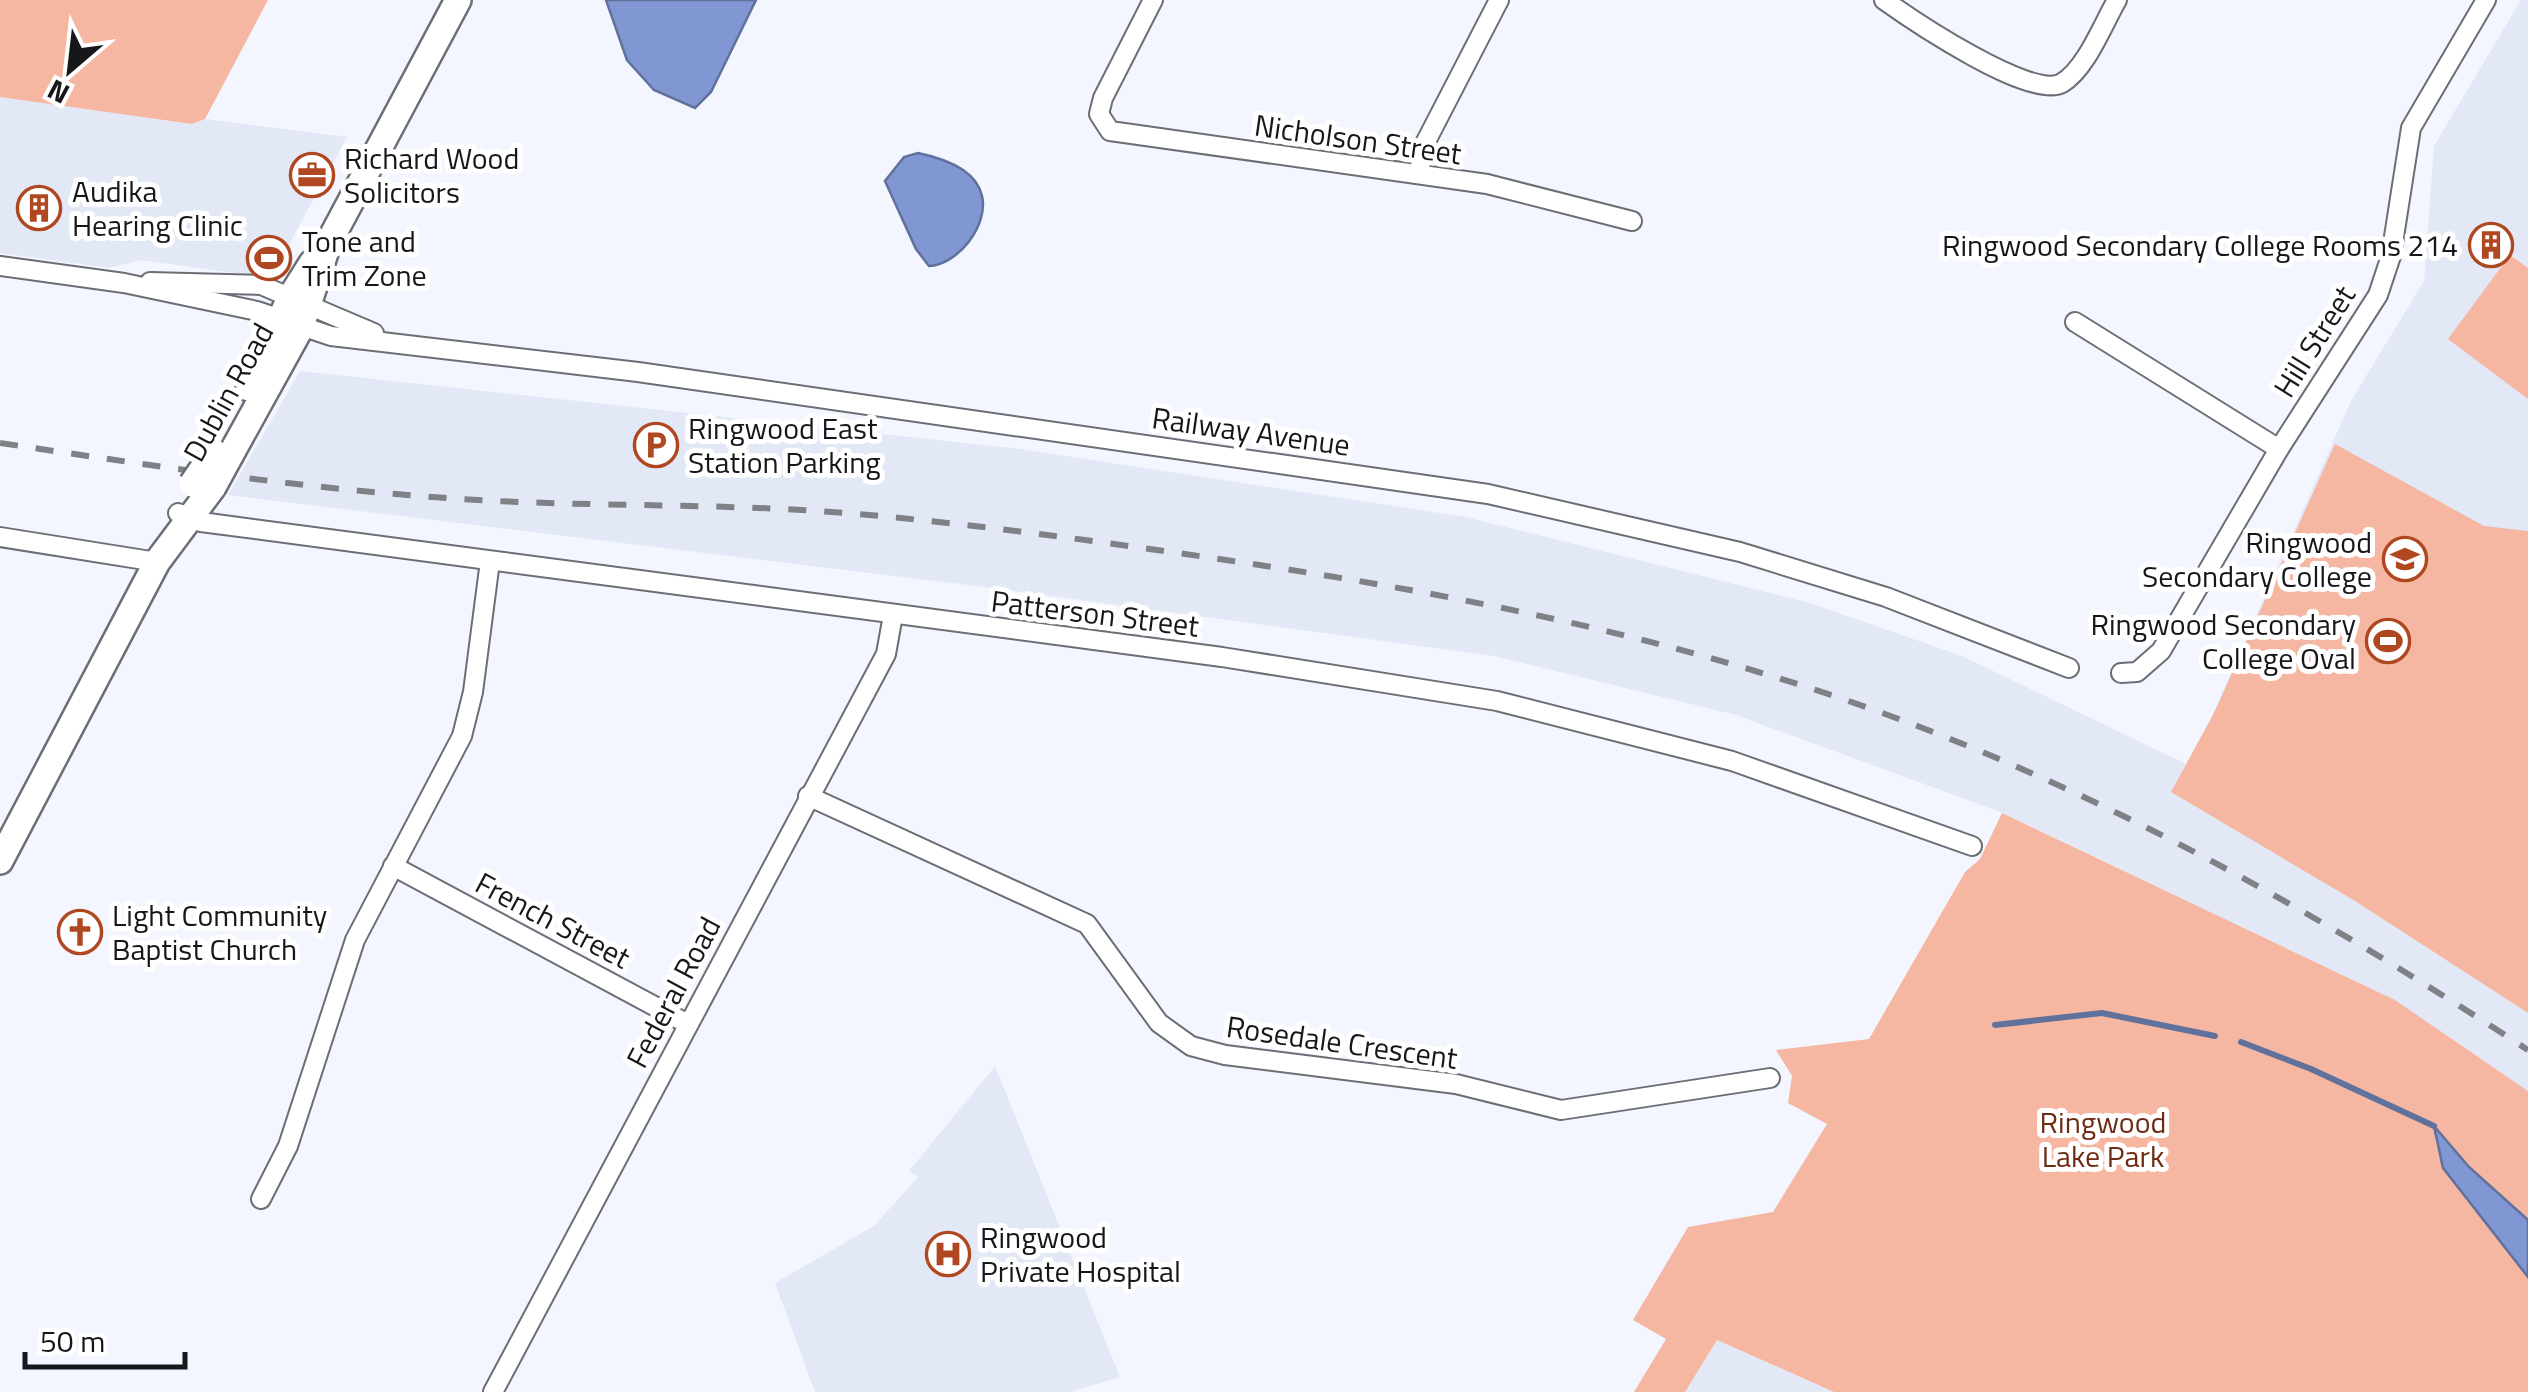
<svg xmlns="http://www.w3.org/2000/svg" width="2528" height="1392" font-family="'Titillium Web',sans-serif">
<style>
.built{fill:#e2e8f6}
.green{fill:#f5b7a1}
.water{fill:#8097d4;stroke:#60719c;stroke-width:2.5}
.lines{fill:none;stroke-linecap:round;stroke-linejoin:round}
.stream{stroke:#60719c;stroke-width:6}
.street-casing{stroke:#6b6e74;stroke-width:22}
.secondary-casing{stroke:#6b6e74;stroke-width:30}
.street{stroke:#fff;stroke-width:18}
.secondary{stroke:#fff;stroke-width:25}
.rail{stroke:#7f8186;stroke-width:6;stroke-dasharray:18 18;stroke-linecap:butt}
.secondary-bridge-casing{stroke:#6b6e74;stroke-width:30;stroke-linecap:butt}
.secondary-bridge{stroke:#fff;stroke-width:25}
.labels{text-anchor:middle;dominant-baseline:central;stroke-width:10;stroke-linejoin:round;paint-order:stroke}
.street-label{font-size:30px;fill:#16171a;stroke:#fff}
.poi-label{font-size:30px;fill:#16171a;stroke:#fff;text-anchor:start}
.park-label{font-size:30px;fill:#6e2d13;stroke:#fff}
</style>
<rect width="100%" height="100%" fill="#f3f6fe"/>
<!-- built -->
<g class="built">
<path d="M2521,0H2528V896L2212,716L2351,401L2424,281L2434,146Z"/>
<path d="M0,97L192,124L205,119L347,137L271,278L141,260L109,268L0,253Z"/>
<path d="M300,371L1020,449L1466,517L1810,603L1962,656L2186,764L2172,792L2355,901L2528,1013V1091L2395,1000L2003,813L1736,715L1494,656L985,587L228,495Z"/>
<path d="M995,1066L1120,1377L1069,1392H815L775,1283L874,1226L918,1177L909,1171Z"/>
<path d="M1717,1340L1834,1392H1685Z"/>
</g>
<!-- green -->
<g class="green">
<path d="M0,0H268L205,119L192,124L0,97Z"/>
<path d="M2510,255L2528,268V399L2448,339Z"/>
<path d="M2335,444L2484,526L2528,531V1013L2355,901L2171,792L2215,711Z"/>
<path d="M2002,813L2395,1000L2528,1091V1392H1834L1717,1340L1685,1392H1634L1666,1339L1633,1320L1688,1227L1773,1212L1827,1124L1788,1103L1792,1076L1776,1050L1869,1039L1965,872L1980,859Z"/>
</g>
<!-- water -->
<g class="water">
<path d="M606,0H756L711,92L695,108L654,90L627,60Z"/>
<path d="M918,153C942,158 976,169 982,196C989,226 957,265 929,266L916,249L885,181L904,157Z"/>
<path d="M2434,1126L2469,1167L2528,1220V1277L2443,1168Z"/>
</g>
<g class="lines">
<!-- stream -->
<g class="stream">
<path d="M1995,1025L2102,1013L2215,1036"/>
<path d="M2241,1042L2311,1069L2434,1126"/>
</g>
<defs>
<g id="street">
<path d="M1153,0L1103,98L1099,114L1110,131L1487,184L1632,221"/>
<path d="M1884,0C1912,20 2032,101 2062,83C2086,69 2103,24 2117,0"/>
<path d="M1420,173L1421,151L1499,0"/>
<path d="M0,266L124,283L257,311L331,336L638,372L1488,494L1740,552L1886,597L2069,668"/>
<path d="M150,282L261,285L374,333"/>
<path d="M2075,322L2279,449"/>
<path d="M178,513L201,522L1222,657L1497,701L1732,761L1972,846"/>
<path d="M0,537L157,562"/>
<path d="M2121,673L2137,672L2161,651L2279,449L2378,295L2391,256L2411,128L2486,0"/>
<path d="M808,796L1087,924L1159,1023L1191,1046L1225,1055L1456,1084L1561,1110L1770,1078"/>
<path d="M393,866L686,1023"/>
<path d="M261,1199L288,1146L355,940L462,736L473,692L490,561"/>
<path d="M493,1392L886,654L893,615"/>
</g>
<g id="secondary">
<path d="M249,388L290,298L312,263"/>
<path d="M231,454L300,329L328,244L458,0"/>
<path d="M0,861L157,562L213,487"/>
</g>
</defs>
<!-- street casing -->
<use href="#street" class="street-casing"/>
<!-- secondary casing -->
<use href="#secondary" class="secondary-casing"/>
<!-- street -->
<use href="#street" class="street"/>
<!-- secondary -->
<use href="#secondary" class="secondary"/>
<!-- rail -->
<path class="rail" d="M0,443C149,465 297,488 447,498C584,508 721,502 858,514C981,525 1104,542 1226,560C1463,595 1696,641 1920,727C2136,810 2335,924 2528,1050"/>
<defs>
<g id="secondary-bridge">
<path d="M192,484L214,452"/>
<path d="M213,487L231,454"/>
</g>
</defs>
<!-- secondary-bridge casing -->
<use href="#secondary-bridge" class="secondary-bridge-casing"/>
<!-- secondary-bridge -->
<use href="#secondary-bridge" class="secondary-bridge"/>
</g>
<!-- icons -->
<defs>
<symbol id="office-ring" viewBox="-11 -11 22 22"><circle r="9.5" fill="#fff" stroke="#af4820" stroke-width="1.5"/><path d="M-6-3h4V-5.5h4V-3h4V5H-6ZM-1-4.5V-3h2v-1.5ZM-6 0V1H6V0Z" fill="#af4820"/></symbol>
<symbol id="building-ring" viewBox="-11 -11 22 22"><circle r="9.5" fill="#fff" stroke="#af4820" stroke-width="1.5"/><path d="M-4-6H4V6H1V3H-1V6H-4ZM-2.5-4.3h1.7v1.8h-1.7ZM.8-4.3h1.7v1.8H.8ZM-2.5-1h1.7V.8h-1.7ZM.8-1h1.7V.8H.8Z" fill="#af4820"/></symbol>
<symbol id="stadium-ring" viewBox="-11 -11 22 22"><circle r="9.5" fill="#fff" stroke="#af4820" stroke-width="1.5"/><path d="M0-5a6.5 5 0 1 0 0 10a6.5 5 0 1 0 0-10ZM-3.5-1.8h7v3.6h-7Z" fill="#af4820"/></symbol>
<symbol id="parking-ring" viewBox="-11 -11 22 22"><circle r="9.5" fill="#fff" stroke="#af4820" stroke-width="1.5"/><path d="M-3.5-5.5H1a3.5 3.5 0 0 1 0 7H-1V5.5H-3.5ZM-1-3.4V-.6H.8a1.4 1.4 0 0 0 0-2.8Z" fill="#af4820"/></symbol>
<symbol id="school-ring" viewBox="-11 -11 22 22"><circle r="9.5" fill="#fff" stroke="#af4820" stroke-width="1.5"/><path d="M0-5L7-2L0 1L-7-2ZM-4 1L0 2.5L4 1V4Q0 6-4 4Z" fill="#af4820"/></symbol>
<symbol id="church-ring" viewBox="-11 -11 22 22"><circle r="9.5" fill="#fff" stroke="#af4820" stroke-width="1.5"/><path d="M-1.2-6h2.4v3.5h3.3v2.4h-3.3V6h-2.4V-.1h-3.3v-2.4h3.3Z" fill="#af4820"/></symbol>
<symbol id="hospital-ring" viewBox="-11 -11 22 22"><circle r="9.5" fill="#fff" stroke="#af4820" stroke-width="1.5"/><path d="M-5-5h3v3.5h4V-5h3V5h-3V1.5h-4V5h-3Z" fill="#af4820"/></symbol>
</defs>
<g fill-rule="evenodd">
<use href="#office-ring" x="287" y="150" width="50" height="50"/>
<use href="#building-ring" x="14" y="183" width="50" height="50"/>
<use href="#building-ring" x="2466" y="220" width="50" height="50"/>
<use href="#stadium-ring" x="244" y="233" width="50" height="50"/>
<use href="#parking-ring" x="631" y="420" width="50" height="50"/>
<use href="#school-ring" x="2380" y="534" width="50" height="50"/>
<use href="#stadium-ring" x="2363" y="616" width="50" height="50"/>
<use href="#church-ring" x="55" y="907" width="50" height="50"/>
<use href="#hospital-ring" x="923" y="1229" width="50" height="50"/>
</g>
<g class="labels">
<!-- street labels -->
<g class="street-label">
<text transform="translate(1358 139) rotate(8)">Nicholson Street</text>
<text transform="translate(2314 341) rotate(-58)">Hill Street</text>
<text transform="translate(228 392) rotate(-61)">Dublin Road</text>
<text transform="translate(1251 431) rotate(8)">Railway Avenue</text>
<text transform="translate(1095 613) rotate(7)">Patterson Street</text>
<text transform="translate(553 920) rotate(28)">French Street</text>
<text transform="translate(673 992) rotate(-62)">Federal Road</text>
<text transform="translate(1342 1042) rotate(8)">Rosedale Crescent</text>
</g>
<!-- poi labels -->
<g class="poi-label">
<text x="344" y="158">Richard Wood<tspan x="344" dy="34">Solicitors</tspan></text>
<text x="72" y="191">Audika<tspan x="72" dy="34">Hearing Clinic</tspan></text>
<text x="302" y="241">Tone and<tspan x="302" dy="34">Trim Zone</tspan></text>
<text x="2458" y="245" text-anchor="end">Ringwood Secondary College Rooms 214</text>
<text x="688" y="428">Ringwood East<tspan x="688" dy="34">Station Parking</tspan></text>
<text x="2372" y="542" text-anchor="end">Ringwood<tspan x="2372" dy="34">Secondary College</tspan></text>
<text x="2356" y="624" text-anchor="end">Ringwood Secondary<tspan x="2356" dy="34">College Oval</tspan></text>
<text x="112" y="915">Light Community<tspan x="112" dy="34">Baptist Church</tspan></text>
<text x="980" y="1237">Ringwood<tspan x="980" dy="34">Private Hospital</tspan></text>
</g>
<!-- park labels -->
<g class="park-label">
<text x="2103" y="1122">Ringwood<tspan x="2103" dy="34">Lake Park</tspan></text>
</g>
</g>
<!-- north arrow -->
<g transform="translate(70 70) rotate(208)" stroke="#ffffff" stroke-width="8" paint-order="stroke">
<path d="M0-8L18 38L0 25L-18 38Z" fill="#16171a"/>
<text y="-15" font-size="28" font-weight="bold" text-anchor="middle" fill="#16171a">N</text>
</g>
<!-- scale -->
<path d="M25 1352v15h160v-15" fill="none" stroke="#16171a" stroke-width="5"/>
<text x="40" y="1352" font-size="30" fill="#16171a" stroke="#ffffff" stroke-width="8" paint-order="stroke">50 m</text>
</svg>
